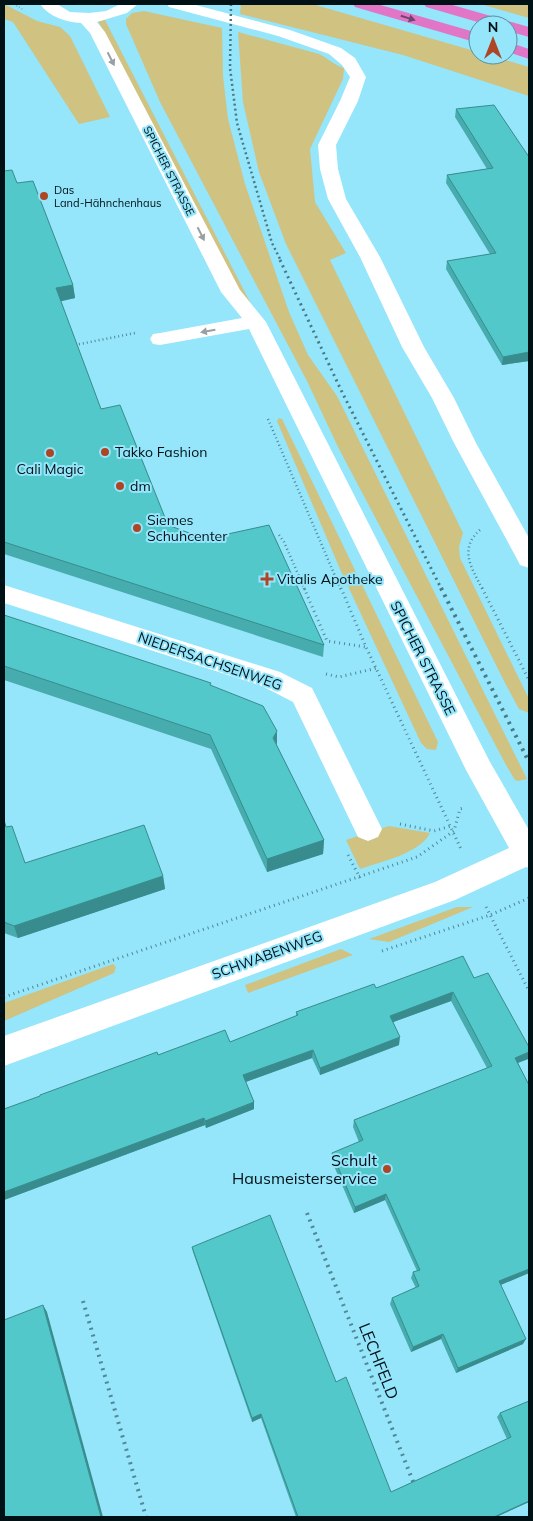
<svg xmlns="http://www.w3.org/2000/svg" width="533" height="1521" font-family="Mulish,sans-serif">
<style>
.green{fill:#d0c281}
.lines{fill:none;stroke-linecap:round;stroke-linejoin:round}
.path-far3{stroke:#538795;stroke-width:2;stroke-dasharray:0.5 2.5;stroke-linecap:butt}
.path-far2{stroke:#538795;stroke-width:2.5;stroke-dasharray:1 3;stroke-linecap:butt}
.path-far1{stroke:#538795;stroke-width:3;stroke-dasharray:1 4;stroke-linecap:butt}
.path{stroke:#538795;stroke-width:4;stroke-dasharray:2 5;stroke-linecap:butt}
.minor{fill:#fff;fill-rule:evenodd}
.highway{fill:#e176c6;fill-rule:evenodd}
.rail-far2{stroke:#497987;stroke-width:2.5;stroke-dasharray:2 3;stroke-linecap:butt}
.rail-far1{stroke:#497987;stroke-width:3;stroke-dasharray:2 4;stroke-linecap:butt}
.rail{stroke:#497987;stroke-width:4;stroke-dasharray:2.5 5;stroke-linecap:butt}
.wall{fill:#47acae}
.shaded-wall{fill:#398c8d}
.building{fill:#52c8ca;stroke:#398c8d}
.oneway{fill:#70446e}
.oneway2{fill:#99a0a2}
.poi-dot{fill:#ae4625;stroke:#95e5fb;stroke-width:2}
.labels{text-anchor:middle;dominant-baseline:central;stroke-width:4;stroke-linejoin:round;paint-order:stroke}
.far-street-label{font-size:11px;fill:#001116;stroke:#95e5fb}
.far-poi-label{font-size:11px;fill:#001116;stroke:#95e5fb;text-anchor:start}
.poi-label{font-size:14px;fill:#001116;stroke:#95e5fb;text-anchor:start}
.street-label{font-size:14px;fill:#001116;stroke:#95e5fb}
.near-poi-label{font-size:16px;fill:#001116;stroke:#95e5fb;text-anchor:end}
.near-street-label{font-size:16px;fill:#001116;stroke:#95e5fb}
</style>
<rect width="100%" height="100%" fill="#95e5fb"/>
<!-- green -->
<g class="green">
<path d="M4,4L37,21L60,27L70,36L110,117L79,124L13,22L4,19Z"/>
<path d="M241,4H312L478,52V55H488L529,67V96L403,55L240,14Z"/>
<path d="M480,4H529V18Z"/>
<path d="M144,11L222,28L223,76L228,119L245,184L289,312L308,355L337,396L527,779L518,781L515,780L506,765L338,447L307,381L160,102L126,24V19L132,13Z"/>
<path d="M105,20L252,306L244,309L98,21Z"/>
<path d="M238,32L319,54C328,58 335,66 344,68L343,79L310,149L315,202L346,253L330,260L463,533L459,547L460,558L529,699V713L519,709L505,683L286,244L259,172L243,102Z"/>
<path d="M279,418L282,419L438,742L436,750L427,749L421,743L340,569L277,421Z"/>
<path d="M389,826L430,833C421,853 380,862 360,869L346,840Z"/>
<path d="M457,907H473L389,942L369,939Z"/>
<path d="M341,949L353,955L248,993L245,985Z"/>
<path d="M113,964L116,967L114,973L4,1021V1003Z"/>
</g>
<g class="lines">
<!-- path-far3 -->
<path class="path-far3" d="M14,4L22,9"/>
<!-- path-far2 -->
<g class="path-far2">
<path d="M75,345L135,333"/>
<path d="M268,419L341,590"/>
<path d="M480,530C458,549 472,569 483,590"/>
<path d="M279,535L284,542L305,590"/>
</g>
<!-- path-far1 -->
<g class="path-far1">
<path d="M304,588L327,641L366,647"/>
<path d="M341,588L366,647L461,849"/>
<path d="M482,588L529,680"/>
<path d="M326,674L339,677L377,668"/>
<path d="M400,824L434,831L451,826"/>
<path d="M348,855L360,878"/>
<path d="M486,907L529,991"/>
<path d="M382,951L490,915L529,898"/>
<path d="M4,997L417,857L454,831L460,809L464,808"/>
</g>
<!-- path -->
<g class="path">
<path d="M307,1213L414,1484"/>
<path d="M83,1301L146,1517"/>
</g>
<!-- minor -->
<g class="minor">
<path d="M40,4H57L70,12L89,13L106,11L120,4H138L127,13L97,22L105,32L240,290L266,322L490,762L529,830V868L526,867L455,900L4,1066V1036L435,882L509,848L466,770L249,329L160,345L153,344L150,339L153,334L160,333L242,318L221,292L90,33L81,23C66,22 49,17 40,4Z"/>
<path d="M167,4H192L290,30L341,48L355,58L366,77L358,101L336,145L338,169L346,199L380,257L424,347L454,398L476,443L529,538V568L520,565L517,559L454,443L432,398L402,347L360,257L328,199L320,169L318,145L340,101L350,77L342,65L329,54L278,36L169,7Z"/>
<path d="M4,585L280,672L312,688L382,829L378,837L368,841L358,837L293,702L262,686L4,603Z"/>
</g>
<!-- highway -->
<g class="highway">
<path d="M353,4H377L478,33V43L355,7Z"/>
<path d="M424,4H449L529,27V37L508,31V25H488L426,7Z"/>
<path d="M508,42L529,49V59L508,52Z"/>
</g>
<!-- rail-far2 -->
<path class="rail-far2" d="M231,4L230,68L237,123L272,243L281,261"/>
<!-- rail-far1 -->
<path class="rail-far1" d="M280,260L341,390L442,590"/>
<!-- rail -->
<path class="rail" d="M441,588L529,762"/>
</g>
<!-- wall -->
<g class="wall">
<path d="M456,109L529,157V361L502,365L446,269L447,261L490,254L446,183L447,175L487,169L455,117Z"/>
<path d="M4,171L17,183L73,285L75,298L60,301L101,409L168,525L324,645L323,657L4,554Z"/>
<path d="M4,615L211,686L277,746L324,840L323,854L267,872L211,749L4,680Z"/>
<path d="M4,820L6,827L25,863L163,876L165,889L18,938L4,933Z"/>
<path d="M474,978L528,1059L518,1063L529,1085V1273L500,1285L523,1344L456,1373L441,1339L411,1352L390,1304L392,1298L416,1288L411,1278L413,1272L417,1271L385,1200L354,1213L331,1159L332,1153L359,1142L353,1127L354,1120L487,1068L451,1001L393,1022L399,1045L320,1075L312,1058L245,1082L254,1102V1109L206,1128L205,1125L4,1200V1109L158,1055L230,1042L296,1016V1012L376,988Z"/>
<path d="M192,1247L336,1382L391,1492L507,1439L497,1417L500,1413L529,1401V1502L496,1517H296L261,1418L252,1422L193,1252Z"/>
</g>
<!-- shaded-wall -->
<g class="shaded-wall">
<path d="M73,285L75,298L58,302L56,288Z"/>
<path d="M529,352V361L502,365L503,357Z"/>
<path d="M277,731V745L273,738Z"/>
<path d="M324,840L323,854L267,872V859Z"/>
<path d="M163,876L165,889L18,938L14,926Z"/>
<path d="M453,992L451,1001L388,1024L390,1016Z"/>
<path d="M400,1037L399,1045L320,1075V1068Z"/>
<path d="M313,1050L312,1058L243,1083V1075Z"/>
<path d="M529,1052V1057L528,1059L512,1065L515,1058Z"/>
<path d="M254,1102V1109L206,1128L205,1121Z"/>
<path d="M204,1118L205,1125L4,1200V1192Z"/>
<path d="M386,1194L385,1200L354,1213L355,1207Z"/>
<path d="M529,1269V1273L496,1287L499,1281Z"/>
<path d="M43,1305L47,1312L103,1517H101Z"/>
<path d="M443,1334L441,1339L411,1352L413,1347Z"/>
<path d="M526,1339L523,1344L456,1373L458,1368Z"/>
<path d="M261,1414V1418L252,1422V1418Z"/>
<path d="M529,1501V1502L496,1517H494Z"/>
</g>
<!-- building -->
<g class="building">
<path d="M494,105L529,157V352L503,357L447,261L496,253L447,175L493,168L456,109Z"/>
<path d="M12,170L17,183L33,181L73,285L56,288L101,409L120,405L168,525L205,539L269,525L324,645L4,542V171Z"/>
<path d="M4,615L211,683L210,685L263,706L277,731L273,738L324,840L267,859L210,735L4,666Z"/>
<path d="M4,820L6,827L12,826L25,863L144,825L163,876L14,926L4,922Z"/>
<path d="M463,956L474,978L488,973L529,1047V1052L515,1058L529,1085V1269L499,1281L526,1339L458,1368L443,1334L413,1347L392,1298L419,1286L413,1272L420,1270L386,1194L355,1207L332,1153L363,1140L354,1120L492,1066L453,992L390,1016L400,1037L320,1068L313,1050L243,1075L254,1102L205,1121L204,1118L4,1192V1109L40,1096V1095L157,1052L158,1055L225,1030L230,1042L298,1015L296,1012L374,984L376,988Z"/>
<path d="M270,1215L336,1382L346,1377L391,1492L511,1437L500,1413L529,1401V1501L494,1517H298L261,1414L252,1418L192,1247Z"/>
<path d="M43,1305L101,1517H4V1320Z"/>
</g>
<!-- one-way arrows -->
<defs><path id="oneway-solid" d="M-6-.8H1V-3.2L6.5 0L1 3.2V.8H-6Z" transform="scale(1.25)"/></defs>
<use class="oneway" href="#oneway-solid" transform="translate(408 18) rotate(17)"/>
<g class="oneway2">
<use href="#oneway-solid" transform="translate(111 59) rotate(63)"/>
<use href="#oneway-solid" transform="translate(201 234) rotate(63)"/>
<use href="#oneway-solid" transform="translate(208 331) rotate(170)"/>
</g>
<!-- markers -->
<g class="poi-dot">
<circle cx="44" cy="196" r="5"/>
<circle cx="105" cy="452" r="5"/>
<circle cx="50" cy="453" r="5"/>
<circle cx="120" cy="486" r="5"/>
<circle cx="137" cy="528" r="5"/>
<path d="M264.5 571.5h5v5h5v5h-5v5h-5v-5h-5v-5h5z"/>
<circle cx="387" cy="1169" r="5"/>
</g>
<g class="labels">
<!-- far-street labels -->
<g class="far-street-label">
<text transform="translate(169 171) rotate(63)">SPICHER STRASSE</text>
</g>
<!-- far-poi labels -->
<g class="far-poi-label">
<text x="54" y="190">Das<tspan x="54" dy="13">Land-Hähnchenhaus</tspan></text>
</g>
<!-- poi labels -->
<g class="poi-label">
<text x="115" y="452">Takko Fashion</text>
<text x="50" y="469" text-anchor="middle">Cali Magic</text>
<text x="130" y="486">dm</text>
<text x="147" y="520">Siemes<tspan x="147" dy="16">Schuhcenter</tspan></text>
<text x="277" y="579">Vitalis Apotheke</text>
</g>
<!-- street labels -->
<g class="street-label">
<text transform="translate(423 658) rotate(63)">SPICHER STRASSE</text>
<text transform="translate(210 661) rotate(19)">NIEDERSACHSENWEG</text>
<text transform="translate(267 955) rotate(-20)">SCHWABENWEG</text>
</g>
<!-- near-poi labels -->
<g class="near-poi-label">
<text x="377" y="1160">Schult<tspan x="377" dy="18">Hausmeisterservice</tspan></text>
</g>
<!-- near-street labels -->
<g class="near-street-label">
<text transform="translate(379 1361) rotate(68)">LECHFELD</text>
</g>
</g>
<!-- border -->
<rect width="533" height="1521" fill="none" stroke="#001116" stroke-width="10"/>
<!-- north arrow -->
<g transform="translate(493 40)"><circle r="24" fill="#95e5fb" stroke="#59909f"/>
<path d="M0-4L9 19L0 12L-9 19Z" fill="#ae4625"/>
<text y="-8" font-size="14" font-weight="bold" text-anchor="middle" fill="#001116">N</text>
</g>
</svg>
